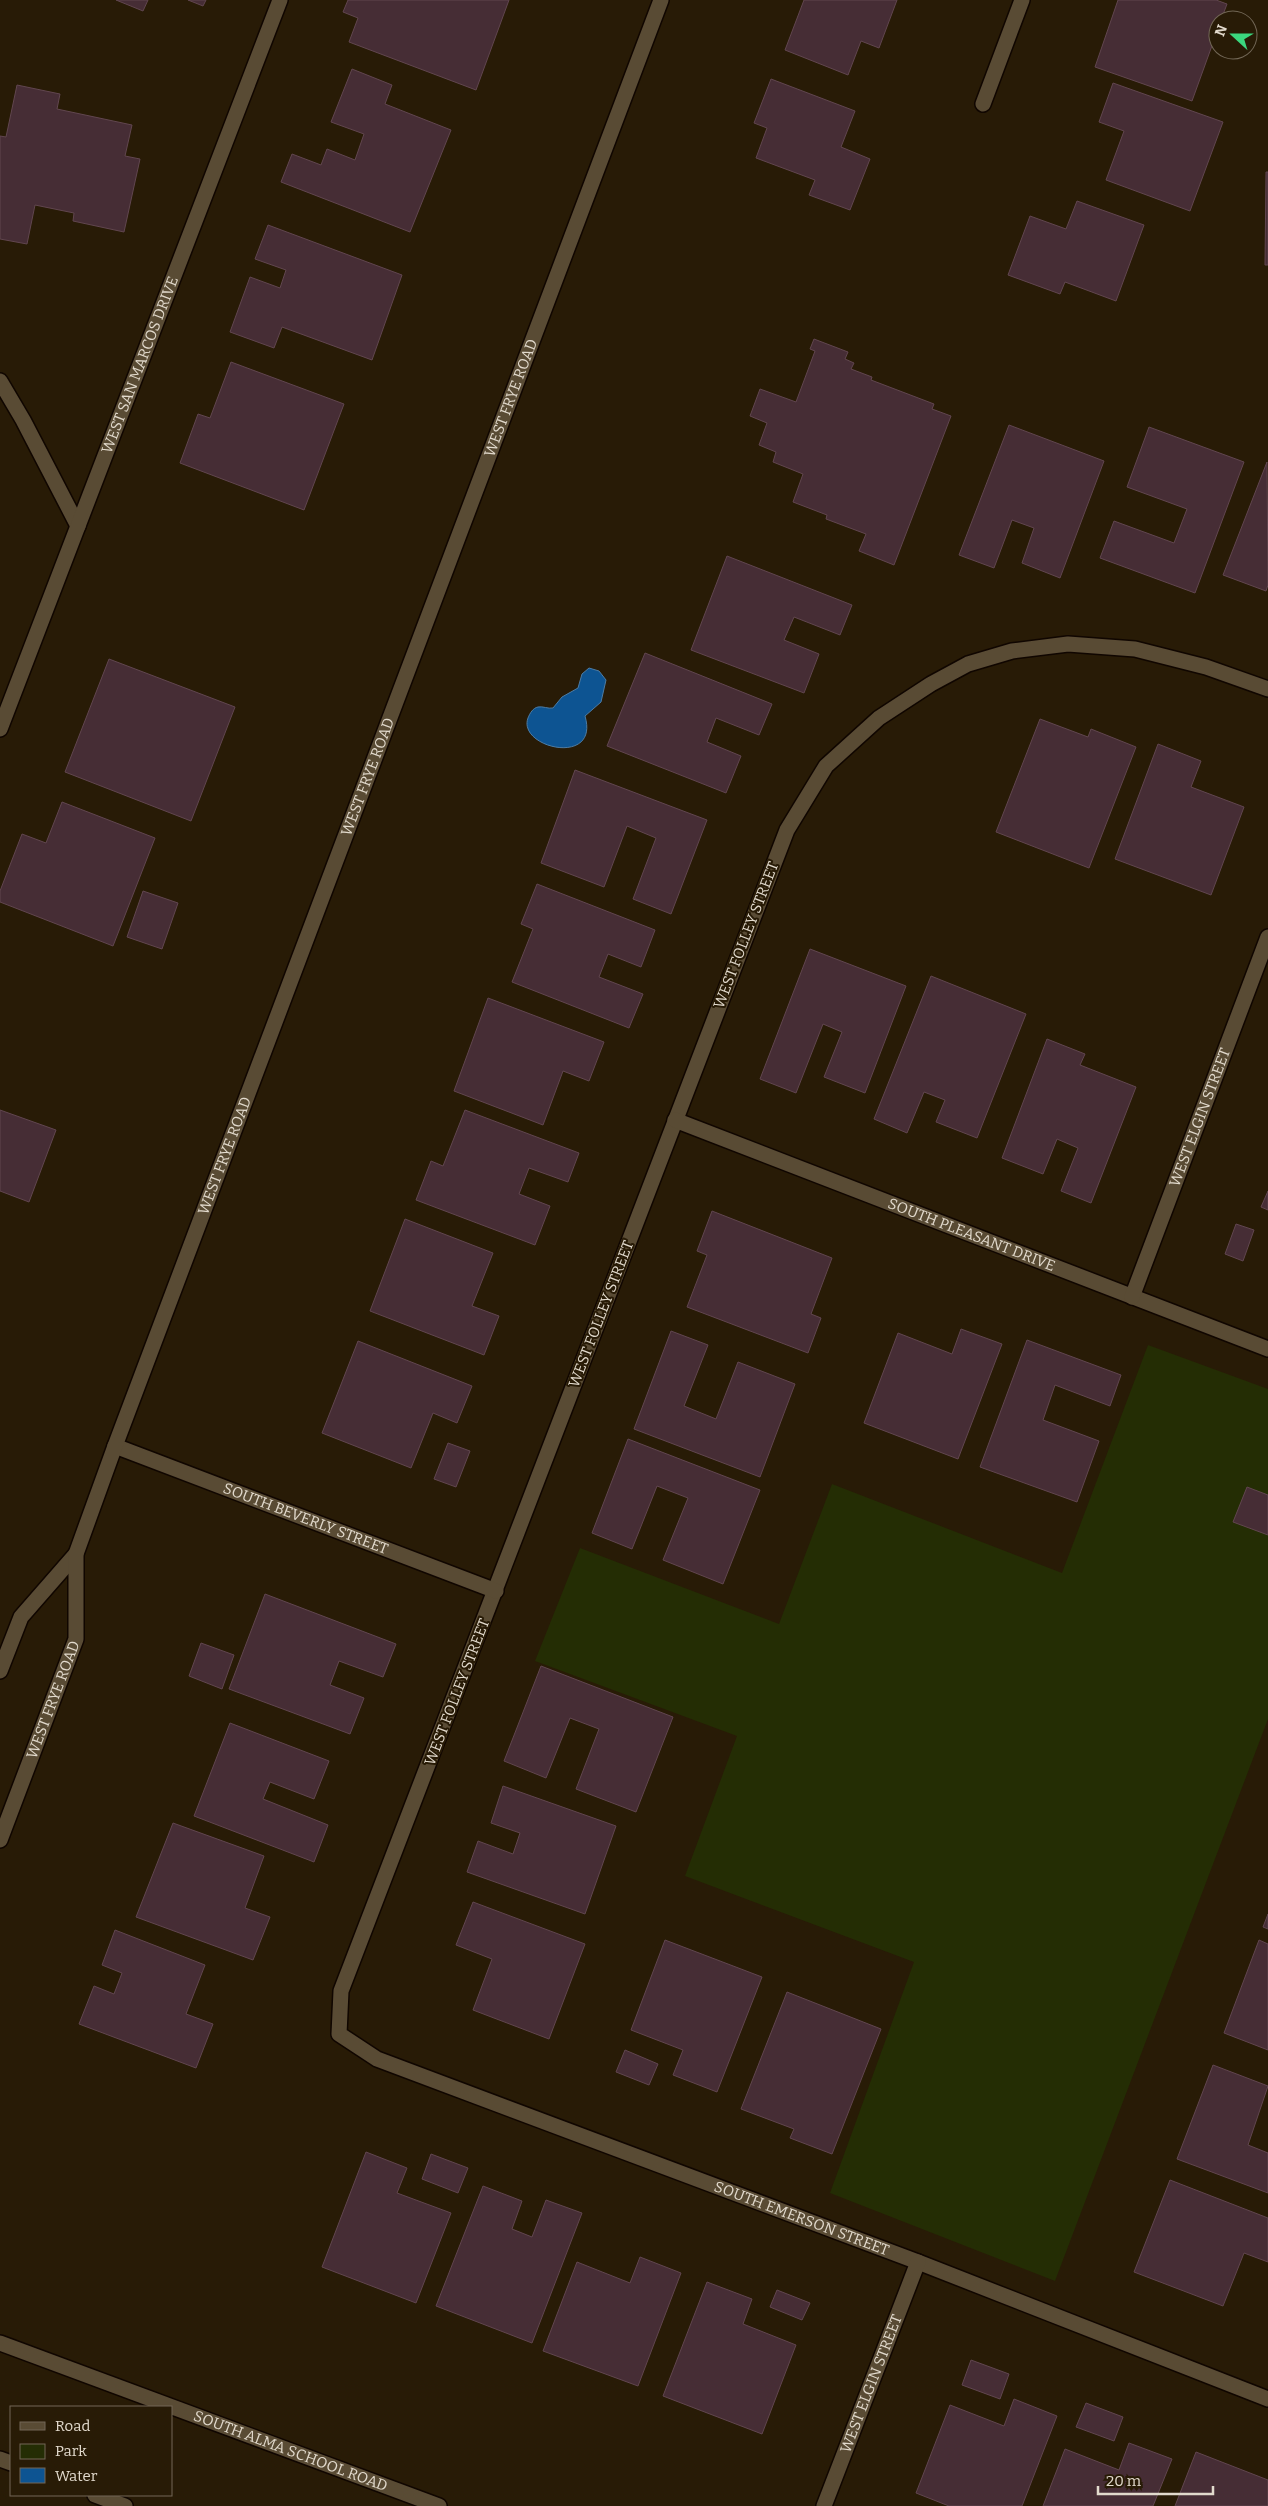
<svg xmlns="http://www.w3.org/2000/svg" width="1268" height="2506" font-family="Bitter,serif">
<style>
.green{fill:#242d04}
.water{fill:#0d5492;stroke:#4d7ca4}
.building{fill:#462d35;stroke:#61464f}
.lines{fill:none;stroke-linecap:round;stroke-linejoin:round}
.minor-casing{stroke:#100600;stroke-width:18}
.tertiary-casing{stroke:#100600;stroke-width:18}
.secondary-casing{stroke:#100600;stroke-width:18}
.minor{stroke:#594b34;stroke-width:15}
.tertiary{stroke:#594b34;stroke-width:15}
.secondary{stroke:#594b34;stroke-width:15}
.labels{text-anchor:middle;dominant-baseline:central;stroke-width:4;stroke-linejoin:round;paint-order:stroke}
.street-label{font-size:15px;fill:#e2dacd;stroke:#281b06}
</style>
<rect width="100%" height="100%" fill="#281b06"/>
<!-- green -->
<path class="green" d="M1148,1345L1268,1389V1719L1055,2281L830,2193L914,1962L685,1876L737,1736L535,1661L580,1548L779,1624L832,1484L1062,1573Z"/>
<!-- water -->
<path class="water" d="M589,668L599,671L606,680L601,702L585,716C600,767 517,748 528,718C530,713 533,708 538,707C543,706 548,709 553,708L562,697L578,688L582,674Z"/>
<!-- building -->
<g class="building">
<path d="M116,0H148L143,11Z"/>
<path d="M188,0H206L203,6Z"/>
<path d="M348,0H509L476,90L349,42L358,18L343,12Z"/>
<path d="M804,0H897L879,48L861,41L848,75L785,50Z"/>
<path d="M1118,0H1216L1227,4L1221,20H1218V29L1192,101L1095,67Z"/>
<path d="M352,69L392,85L385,104L451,130L410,232L281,182L292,154L321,165L327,149L355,160L364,134L331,122Z"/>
<path d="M771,79L855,111L841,147L870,159L850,210L809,195L815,180L756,158L767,128L754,123Z"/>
<path d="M1113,83L1223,122L1190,211L1106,180L1124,131L1099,122Z"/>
<path d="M17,85L60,94L57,109L132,125L125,156L140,159L124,232L73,221L74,213L35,205L27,244L0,239V136L6,137Z"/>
<path d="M1266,172H1268V265H1265Z"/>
<path d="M1077,201L1144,225L1116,301L1065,282L1060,294L1008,275L1030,216L1066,229Z"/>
<path d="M268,225L402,275L372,360L282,327L274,348L230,332L250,277L280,288L286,270L255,259Z"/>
<path d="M814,339L848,352L845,359L854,363L851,369L872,377L871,380L934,404L932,409L951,416L894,565L859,551L866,534L826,519L827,515L793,502L803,474L773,462L776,452L759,445L767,423L750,416L760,389L796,402L815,351L810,349Z"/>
<path d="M231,362L344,404L304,510L180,463L198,414L210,418Z"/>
<path d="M1009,425L1104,461L1060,578L1022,563L1034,528L1012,520L994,568L959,555Z"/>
<path d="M1149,427L1244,462L1195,593L1100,558L1114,521L1174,543L1187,509L1127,487Z"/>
<path d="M1267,462L1268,585L1266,591L1223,575Z"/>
<path d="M727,556L852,605L840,635L794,617L784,640L819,654L804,693L691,650Z"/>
<path d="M645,653L772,704L759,735L716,718L707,742L741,756L726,793L607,746Z"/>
<path d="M109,659L235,707L191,821L65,772Z"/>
<path d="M1040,719L1088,737L1091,729L1136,747L1089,868L996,832Z"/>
<path d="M1158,744L1201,761L1191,787L1244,807L1211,895L1115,859Z"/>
<path d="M575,770L707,820L671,914L633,899L656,838L627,826L604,887L541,863Z"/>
<path d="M62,802L155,838L113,946L0,902V891L22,834L46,843Z"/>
<path d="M537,884L655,930L641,967L608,954L599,977L643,994L629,1028L512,982L533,929L521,924Z"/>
<path d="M143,891L178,903L162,949L127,937Z"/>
<path d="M810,949L906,986L865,1093L824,1077L842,1032L823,1024L796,1093L760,1079Z"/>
<path d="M931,976L1026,1014L977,1138L936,1122L945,1100L924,1092L907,1133L874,1119Z"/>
<path d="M488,998L604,1042L589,1081L563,1071L543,1125L454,1091Z"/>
<path d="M1047,1039L1085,1054L1080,1065L1136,1087L1091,1203L1061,1191L1078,1148L1057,1139L1043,1174L1002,1158Z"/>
<path d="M0,1110L56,1130L29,1202L0,1191Z"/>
<path d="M465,1110L579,1153L568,1182L529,1168L519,1194L550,1206L535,1245L416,1200L431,1161L443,1166Z"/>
<path d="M1268,1191V1210L1261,1207Z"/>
<path d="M712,1211L832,1258L811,1314L821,1318L808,1353L687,1307L707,1255L697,1251Z"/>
<path d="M405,1219L493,1253L472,1306L499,1316L484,1355L370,1311Z"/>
<path d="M1236,1224L1254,1230L1243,1261L1225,1254Z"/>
<path d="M961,1329L1002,1344L958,1459L864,1423L898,1333L952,1354Z"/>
<path d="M671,1331L708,1345L684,1406L716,1419L738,1362L795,1384L760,1477L634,1429Z"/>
<path d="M1027,1340L1121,1375L1110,1406L1055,1385L1043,1420L1099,1441L1077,1502L980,1467Z"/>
<path d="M358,1341L472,1386L457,1423L433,1413L411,1468L322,1433Z"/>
<path d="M628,1439L760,1490L723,1584L663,1560L688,1498L657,1486L632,1549L592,1533Z"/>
<path d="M448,1443L470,1451L456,1487L434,1479Z"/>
<path d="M1247,1487L1268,1495V1535L1233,1522Z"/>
<path d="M265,1594L396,1644L383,1677L339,1661L330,1685L364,1698L350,1734L229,1689Z"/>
<path d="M201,1643L234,1655L222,1689L189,1676Z"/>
<path d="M541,1666L673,1717L636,1812L576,1789L599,1729L570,1718L546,1778L504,1761Z"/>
<path d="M230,1723L329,1761L314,1799L270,1782L263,1799L328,1825L314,1862L194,1816Z"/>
<path d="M503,1786L616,1826L585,1914L467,1872L478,1841L513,1854L520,1833L491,1823Z"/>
<path d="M173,1823L264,1856L245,1908L270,1917L253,1960L136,1917Z"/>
<path d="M473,1902L585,1944L549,2039L473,2010L492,1959L456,1945Z"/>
<path d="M1268,1914V1929L1263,1927Z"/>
<path d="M115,1930L205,1965L186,2014L213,2024L196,2068L79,2024L94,1986L114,1994L122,1973L102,1965Z"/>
<path d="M665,1940L762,1977L717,2092L673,2075L683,2050L631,2030Z"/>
<path d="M1259,1940L1268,1944V2050L1224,2033Z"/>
<path d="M787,1992L881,2029L832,2154L790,2138L794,2129L741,2109Z"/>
<path d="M625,2050L658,2064L649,2085L616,2072Z"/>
<path d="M1213,2065L1268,2086L1248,2145L1268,2153V2193L1177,2159Z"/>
<path d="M366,2152L407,2168L397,2193L451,2213L416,2303L322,2267Z"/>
<path d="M431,2154L468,2168L458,2193L422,2179Z"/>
<path d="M1170,2180L1268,2218V2262L1244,2253L1223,2306L1134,2272Z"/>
<path d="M483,2186L522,2201L512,2229L532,2237L546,2200L582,2213L532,2343L436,2306Z"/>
<path d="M640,2257L681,2273L638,2386L543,2351L577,2262L630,2283Z"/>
<path d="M707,2282L752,2299L743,2324L796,2345L762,2434L663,2396Z"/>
<path d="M777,2290L810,2303L802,2320L770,2307Z"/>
<path d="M971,2360L1009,2374L1000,2399L962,2385Z"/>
<path d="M1014,2399L1057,2416L1022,2506H949L916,2493L950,2405L1004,2426Z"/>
<path d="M1086,2403L1123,2417L1114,2441L1076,2427Z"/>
<path d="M1129,2443L1172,2459L1153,2506H1043L1065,2449L1119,2470Z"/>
<path d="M1196,2452L1268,2480V2506H1175Z"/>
</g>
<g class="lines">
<defs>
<g id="minor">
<path d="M983,104L1022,0"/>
<path d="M0,381L23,420L78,526"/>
<path id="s1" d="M1268,689L1206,667L1135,649L1068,644L1012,651L968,664L931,684L879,718L826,766L787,830L341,1991L339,2034L377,2059L918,2262L1268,2399"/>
<path id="s2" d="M0,729L280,0"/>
<path id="s3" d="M675,1120L1268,1349"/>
<path id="s4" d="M1132,1297L1268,937"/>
<path id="s5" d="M115,1446L496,1591"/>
<path id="s6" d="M824,2506L918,2262"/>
</g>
<g id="tertiary">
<path d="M0,1671L21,1617L76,1554"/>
<path id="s7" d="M0,1840L76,1639V1554L115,1446L661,0"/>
</g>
<g id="secondary">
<path id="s8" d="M0,2343L439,2506"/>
<path d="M0,2459L11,2463"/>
<path d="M95,2495L125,2506"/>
</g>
</defs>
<!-- minor casing -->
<use href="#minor" class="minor-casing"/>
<!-- tertiary casing -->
<use href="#tertiary" class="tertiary-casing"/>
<!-- secondary casing -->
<use href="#secondary" class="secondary-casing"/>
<!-- minor -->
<use href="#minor" class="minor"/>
<!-- tertiary -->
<use href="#tertiary" class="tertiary"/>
<!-- secondary -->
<use href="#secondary" class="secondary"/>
</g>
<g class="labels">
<!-- street labels -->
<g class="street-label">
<text stroke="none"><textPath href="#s2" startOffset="390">WEST SAN MARCOS DRIVE</textPath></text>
<text stroke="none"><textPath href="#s7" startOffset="1535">WEST FRYE ROAD</textPath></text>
<text stroke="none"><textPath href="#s7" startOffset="1130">WEST FRYE ROAD</textPath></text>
<text transform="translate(746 935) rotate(-69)">WEST FOLLEY STREET</text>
<text stroke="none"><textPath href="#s4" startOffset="192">WEST ELGIN STREET</textPath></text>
<text stroke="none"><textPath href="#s7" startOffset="725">WEST FRYE ROAD</textPath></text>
<text stroke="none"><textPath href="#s3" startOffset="318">SOUTH PLEASANT DRIVE</textPath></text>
<text transform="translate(601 1314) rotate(-69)">WEST FOLLEY STREET</text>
<text stroke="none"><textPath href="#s5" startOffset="204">SOUTH BEVERLY STREET</textPath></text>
<text transform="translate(457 1692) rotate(-69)">WEST FOLLEY STREET</text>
<text stroke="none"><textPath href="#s7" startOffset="150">WEST FRYE ROAD</textPath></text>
<text stroke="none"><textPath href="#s1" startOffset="2345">SOUTH EMERSON STREET</textPath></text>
<text stroke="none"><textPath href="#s6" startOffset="131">WEST ELGIN STREET</textPath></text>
<text stroke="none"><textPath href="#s8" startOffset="310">SOUTH ALMA SCHOOL ROAD</textPath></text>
</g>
</g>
<!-- legend -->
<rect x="10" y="2406" width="162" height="90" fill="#281b06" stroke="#726756"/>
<rect x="20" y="2422" width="25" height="8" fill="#594b34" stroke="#726756"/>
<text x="55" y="2431" font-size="15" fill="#e2dacd">Road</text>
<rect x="20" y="2444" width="25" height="15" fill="#242d04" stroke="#726756"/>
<text x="55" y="2456" font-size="15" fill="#e2dacd">Park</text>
<rect x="20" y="2468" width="25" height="15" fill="#0d5492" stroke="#726756"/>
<text x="55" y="2481" font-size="15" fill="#e2dacd">Water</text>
<!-- north arrow -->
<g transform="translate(1233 35) rotate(291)"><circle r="24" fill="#281b06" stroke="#726756"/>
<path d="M0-4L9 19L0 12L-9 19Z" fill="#3bd77e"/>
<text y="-8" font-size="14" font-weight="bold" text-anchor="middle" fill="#e2dacd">N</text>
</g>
<!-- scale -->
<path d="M1098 2486v8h115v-8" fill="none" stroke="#e2dacd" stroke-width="2.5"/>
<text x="1106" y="2486" font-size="15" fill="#e2dacd" stroke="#281b06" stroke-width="4" paint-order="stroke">20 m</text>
</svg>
